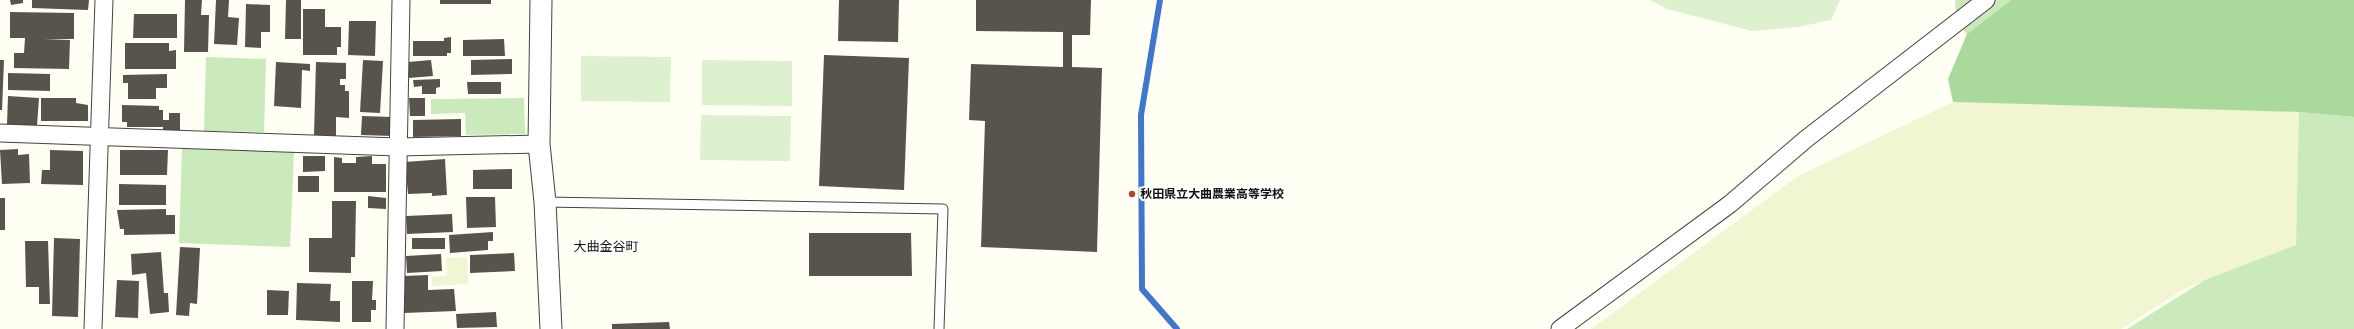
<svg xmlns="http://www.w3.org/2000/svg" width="2354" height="329" font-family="Bitter,'Noto Sans JP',serif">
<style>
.farmland{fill:#f1f5d2}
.green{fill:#caeabc}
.forest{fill:#aada9b}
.pitch{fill:#ddf1ce}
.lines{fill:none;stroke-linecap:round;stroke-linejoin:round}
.stream{stroke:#3f77cc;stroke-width:6}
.building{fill:#58534c}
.service-casing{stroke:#434343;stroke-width:11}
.minor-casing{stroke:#434343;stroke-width:19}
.tertiary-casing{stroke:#434343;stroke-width:23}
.service{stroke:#fff;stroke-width:9}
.minor{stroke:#fff;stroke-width:17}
.tertiary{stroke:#fff;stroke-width:21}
.poi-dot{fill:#bf4128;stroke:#fff;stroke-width:1.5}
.labels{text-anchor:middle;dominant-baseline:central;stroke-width:4;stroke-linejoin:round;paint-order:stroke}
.poi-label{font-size:12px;font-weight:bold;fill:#101010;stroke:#fff;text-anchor:start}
.neighbourhood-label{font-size:13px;fill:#101010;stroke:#fff}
</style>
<rect width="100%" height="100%" fill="#fffff3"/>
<!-- farmland -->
<g class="farmland">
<path d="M1953,102L2299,112L2296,245L2184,289L2121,329H1591L1798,176Z"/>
<path d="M467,257L468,284L432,286V277L447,276L446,258Z"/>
</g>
<!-- green -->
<g class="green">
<path d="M1955,0H2011L1967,34L1957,25Z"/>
<path d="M206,57L266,59L264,132L204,131Z"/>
<path d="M524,98L525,134L466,135L465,113L431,114V99Z"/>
<path d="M2299,112L2354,117V329H2127L2205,280L2296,245Z"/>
<path d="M182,148L294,152L290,247L179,243Z"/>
</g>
<!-- forest -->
<path class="forest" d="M2011,0H2354V117L2299,112L1953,102L1948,79L1967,34Z"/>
<!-- pitch -->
<g class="pitch">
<path d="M1650,0H1840L1831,20L1798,27L1752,31L1667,9Z"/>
<path d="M581,56L671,57L670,102L581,101Z"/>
<path d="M702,60L792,61V106L702,105Z"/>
<path d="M701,115L791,116L790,161L700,160Z"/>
</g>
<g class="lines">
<!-- stream -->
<path class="stream" d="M1160,0L1141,115L1142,289L1177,329"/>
</g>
<!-- building -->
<g class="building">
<path d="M10,0H23V3L11,5Z"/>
<path d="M32,0H89L88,10L32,8Z"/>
<path d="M185,0H202L201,15H209L208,52H184Z"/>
<path d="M216,0H229L228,17L239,18L237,45L214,44Z"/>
<path d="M286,0H301V39H285Z"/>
<rect x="440" y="0" width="51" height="4"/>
<path d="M839,0H899L898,42L838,41Z"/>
<path d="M976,0H1091L1090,35H1072V67L1102,68L1097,252L981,247L985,121L969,120L971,64L1063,67V32L976,31Z"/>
<path d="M246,4L270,5V32H261V48L245,47Z"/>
<path d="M303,9H325V27H341V47H337V55H303Z"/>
<path d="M10,12L74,13V39H44L70,40L69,69L14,68V53H24L25,38H10Z"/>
<path d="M134,14H177V38H133Z"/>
<path d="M349,21H376L375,56L348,55Z"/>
<path d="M451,37V53H447V56H413V41H444V38Z"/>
<path d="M504,39L505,56H463V40Z"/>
<path d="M125,43H169V51L176,50V69H125Z"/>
<path d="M824,55L909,58L904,190L819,186Z"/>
<path d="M512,59V74L471,75V60Z"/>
<path d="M0,60H4L2,110H0Z"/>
<path d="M363,60L383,61L380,113L360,112Z"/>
<path d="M431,60L433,76L409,78L408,62Z"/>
<path d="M276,62L310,64V71L302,70L301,108L274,106Z"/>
<path d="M316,62L346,63V79H340V85H345V91H349V118L336,117V136L314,135Z"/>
<path d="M8,73L50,74V91L8,90Z"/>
<path d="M167,74V88H156V99H128V83H123V75Z"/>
<path d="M440,79V87L436,88V94H422V86L414,87L413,80Z"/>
<path d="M467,82H501V94H468Z"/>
<path d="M8,96L39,98L37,126L7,124Z"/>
<path d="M41,98H76V103L88,105V121H41Z"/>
<path d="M409,98H425V116H410Z"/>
<path d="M122,105L159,106V110H163V120H169V113H180V130H163V127H127V122H122Z"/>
<path d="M362,116L392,117V136L361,135Z"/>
<path d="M461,119V136L413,137V120Z"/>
<path d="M18,149V155L29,154L30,183L2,184L0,150Z"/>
<path d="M50,150L83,151V185L41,184L42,170H50Z"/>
<path d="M120,150H168L167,175H120Z"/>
<path d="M303,156H325V171L303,172Z"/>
<path d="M372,156V164H386V192H334V157L342,158V163H356V157Z"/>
<path d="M445,159L447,195L432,196V193L408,194L405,162Z"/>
<path d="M512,169V189H473V170Z"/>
<rect x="298" y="176" width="21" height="16"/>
<path d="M119,184L166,185V205H119Z"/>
<path d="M368,196L386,198V209L368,208Z"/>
<path d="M466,197H495L496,227L467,228Z"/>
<rect x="0" y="198" width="5" height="32"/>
<path d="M332,201H356L355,257H351V273L309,272V238H332Z"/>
<path d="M166,209V215H175V234L124,235V229H120L117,210Z"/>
<path d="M452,214L453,232L407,234L406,216Z"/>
<path d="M493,232V241H488V250L450,253L449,235Z"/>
<path d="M809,233H911L912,276H809Z"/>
<path d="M54,238L80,239L78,317L52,316Z"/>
<rect x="412" y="238" width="33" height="11"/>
<path d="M25,241H48L50,304H39V287H26Z"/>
<path d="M180,247L200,248L197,304L190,303L189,316L176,315Z"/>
<path d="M161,252L164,293H168L169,312L150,314L146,273L132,275L131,254Z"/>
<path d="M514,253L515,271L470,273V255Z"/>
<path d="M441,254L442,271L407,273L406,256Z"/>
<path d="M428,275V290L454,289L456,311L404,313L403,276Z"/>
<path d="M117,280L139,281L138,318L115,317Z"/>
<path d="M352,281H373L372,300H376V310H371V322H352Z"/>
<path d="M297,283L331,284L330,301H340V322L296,320Z"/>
<path d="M267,290L289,291L288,315H267Z"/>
<path d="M496,312L497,327L457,328L456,314Z"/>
<path d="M669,322L670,329H612V324Z"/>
</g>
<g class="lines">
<defs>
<path id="service" d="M545,202L943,209L939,329"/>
<g id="minor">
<path d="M0,133L398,147L539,144"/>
<path d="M93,329L104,0"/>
<path d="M395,329L401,0"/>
<path d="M1560,329L1730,204L1806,139L1986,0"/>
</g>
<path id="tertiary" d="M541,0L539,144L545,202L551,329"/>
</defs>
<!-- service casing -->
<use href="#service" class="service-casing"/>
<!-- minor casing -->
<use href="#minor" class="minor-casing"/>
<!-- tertiary casing -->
<use href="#tertiary" class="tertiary-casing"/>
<!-- service -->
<use href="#service" class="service"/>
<!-- minor -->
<use href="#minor" class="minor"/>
<!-- tertiary -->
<use href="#tertiary" class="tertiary"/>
</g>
<!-- markers -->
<circle class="poi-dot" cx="1132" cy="194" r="4"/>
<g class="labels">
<!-- poi labels -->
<g class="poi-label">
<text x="1140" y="194">秋田県立大曲農業高等学校</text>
</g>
<!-- neighbourhood labels -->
<g class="neighbourhood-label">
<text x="606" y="246">大曲金谷町</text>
</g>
</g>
</svg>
